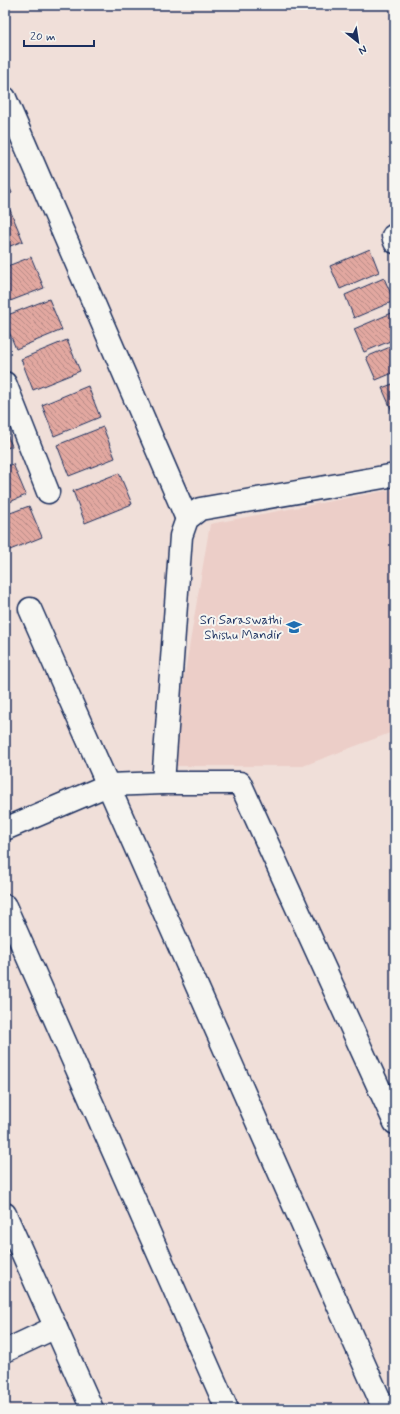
<svg xmlns="http://www.w3.org/2000/svg" width="400" height="1414" font-family="Mynerve,sans-serif">
<style>
.built{fill:#eccec8}
.building{fill:url(#building-back-hatch);stroke:#1b2f5e}
.lines{fill:none;stroke-linecap:round;stroke-linejoin:round}
.street-casing{stroke:#1b2f5e;stroke-width:25}
.street{stroke:#f6f6f2;stroke-width:22}
.labels{text-anchor:middle;dominant-baseline:central;stroke-width:4;stroke-linejoin:round;paint-order:stroke}
.poi-label{font-size:13px;fill:#1b2f5e;stroke:#f6f6f2;text-anchor:end}
</style>
<defs>
<pattern id="building-back-hatch" width="6" height="6" patternUnits="userSpaceOnUse"><rect width="6" height="6" fill="#e2a8a0"/><path d="M-1 5l2 2M0 0l6 6M5-1l2 2" fill="none" stroke="#b68986"/></pattern>
</defs>
<rect width="100%" height="100%" fill="#f0dfd9"/>
<filter id="ink" filterUnits="userSpaceOnUse"><feTurbulence type="fractalNoise" baseFrequency=".025" numOctaves="2"/><feDisplacementMap in="SourceGraphic" scale="8" xChannelSelector="R" yChannelSelector="G"/><feConvolveMatrix kernelMatrix="1 2 1 2 8 2 1 2 1" color-interpolation-filters="sRGB"/></filter>
<g filter="url(#ink)">
<!-- built -->
<path class="built" d="M395,489V731L303,766H169L210,524Z"/>
<!-- building -->
<g class="building">
<path d="M5,177L12,193L5,196Z"/>
<path d="M10,210L23,241L5,248V212Z"/>
<path d="M370,249L379,272L340,289L330,266Z"/>
<path d="M31,257L44,288L5,303V267Z"/>
<path d="M384,278L394,301L354,318L345,295Z"/>
<path d="M49,299L62,330L16,349L5,322V316Z"/>
<path d="M394,312L395,316V339L364,352L354,329Z"/>
<path d="M67,340L80,371L33,390L21,359Z"/>
<path d="M395,345V372L376,380L366,357Z"/>
<path d="M395,383V410L392,411L382,388Z"/>
<path d="M88,386L100,417L54,436L42,405Z"/>
<path d="M103,427L115,458L69,476L57,445Z"/>
<path d="M5,430L12,446L5,449Z"/>
<path d="M13,464L26,495L5,504V467Z"/>
<path d="M119,473L132,504L85,523L73,491Z"/>
<path d="M29,506L42,537L5,552V515Z"/>
</g>
<g class="lines">
<defs>
<g id="street">
<path d="M5,98L187,519"/>
<path d="M395,235L393,236L395,242"/>
<path d="M5,383L48,492"/>
<path d="M30,609L384,1409"/>
<path d="M163,783H240L395,1123"/>
<path d="M5,829L108,785L163,783L181,536L187,519L200,509L395,475"/>
<path d="M5,906L227,1409"/>
<path d="M5,1214L92,1409"/>
<path d="M5,1351L56,1327"/>
</g>
</defs>
<!-- street casing -->
<use href="#street" class="street-casing"/>
<!-- street -->
<use href="#street" class="street"/>
</g>
</g>
<!-- icons -->
<defs>
<symbol id="school-bare" viewBox="-9 -9 18 18"><path d="M0-5L7-2L0 1L-7-2ZM-4 1L0 2.5L4 1V4Q0 6-4 4Z" fill="#1f6fb2" stroke="#f6f6f2" stroke-width="2.5" paint-order="stroke"/></symbol>
</defs>
<g fill-rule="evenodd">
<use href="#school-bare" x="283" y="616" width="22" height="22"/>
</g>
<g class="labels">
<!-- poi labels -->
<g class="poi-label">
<text x="282" y="620">Sri Saraswathi<tspan x="282" dy="15">Shishu Mandir</tspan></text>
</g>
</g>
<!-- margin -->
<rect width="400" height="1414" fill="none" stroke="#f6f6f2" stroke-width="20"/>
<rect x="10" y="10" width="380" height="1394" fill="none" stroke="#1b2f5e" stroke-width="1.5" filter="url(#ink)"/>
<!-- north arrow -->
<g transform="translate(358 42) rotate(150)" stroke="#f6f6f2" stroke-width="3" paint-order="stroke">
<path d="M0-3L7 15L0 10L-7 15Z" fill="#1b2f5e"/>
<text y="-6" font-size="11" font-weight="bold" text-anchor="middle" fill="#1b2f5e">N</text>
</g>
<!-- scale -->
<path d="M24 40v6h70v-6" fill="none" stroke="#1b2f5e" stroke-width="2"/>
<text x="30" y="40" font-size="12" fill="#1b2f5e" stroke="#f6f6f2" stroke-width="3" paint-order="stroke">20 m</text>
</svg>
